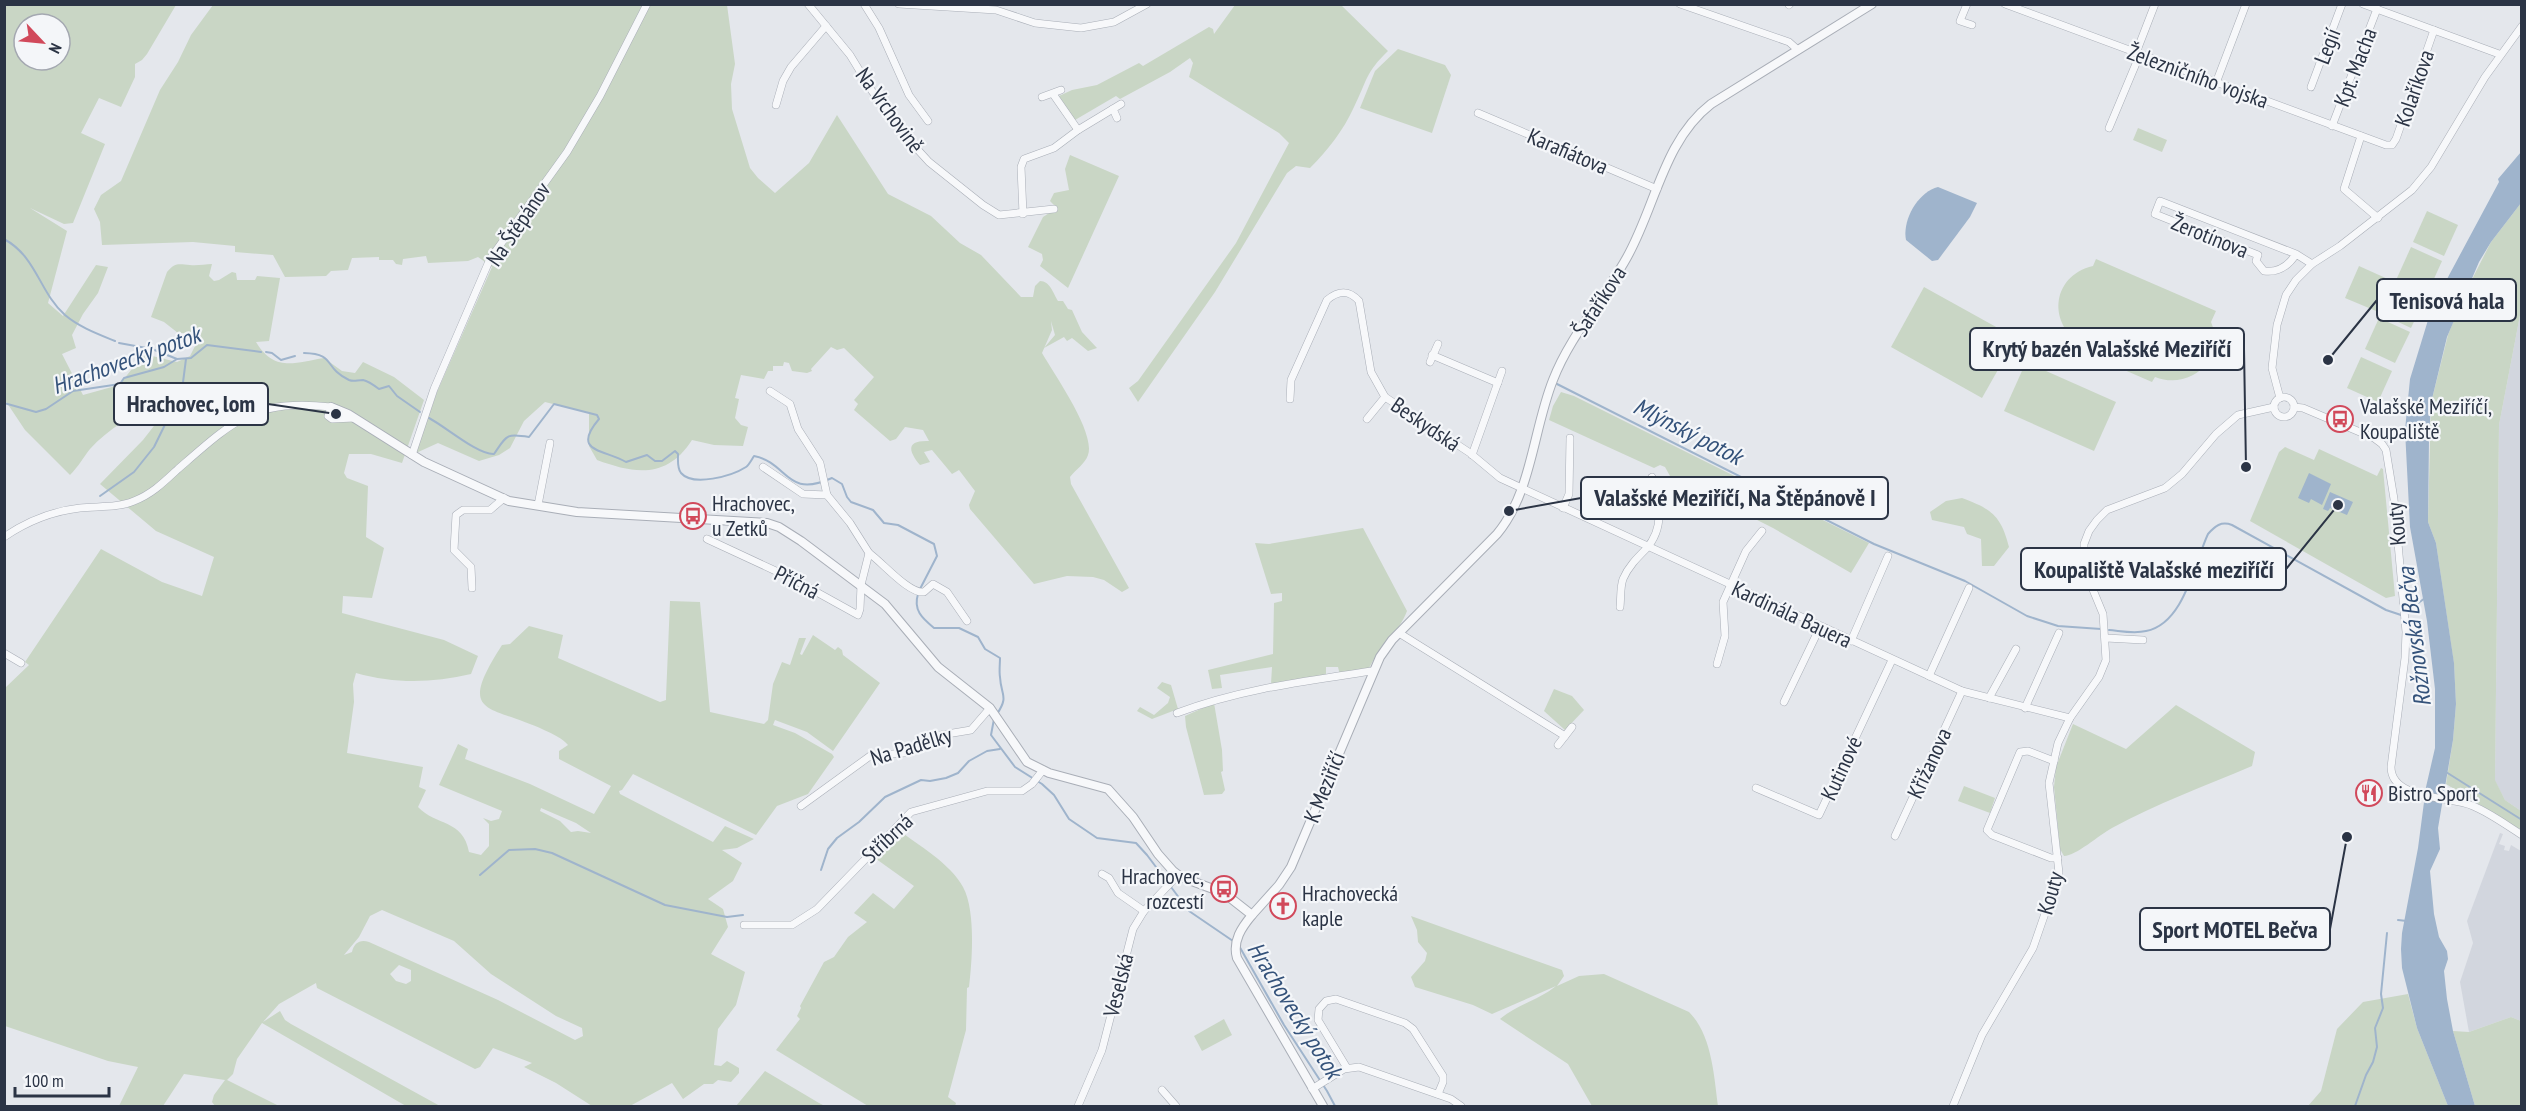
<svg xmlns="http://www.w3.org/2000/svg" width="2526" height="1111" font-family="'PT Sans Narrow',sans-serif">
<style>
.built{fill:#d2d6de}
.green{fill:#c9d6c5;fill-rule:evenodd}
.water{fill:#9fb4cc}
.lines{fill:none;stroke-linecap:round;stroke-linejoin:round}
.stream{stroke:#9fb4cc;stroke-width:2}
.minor-casing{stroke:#a9aeb7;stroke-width:8}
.tertiary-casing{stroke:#a9aeb7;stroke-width:10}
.minor{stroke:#f7f8fa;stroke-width:7}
.tertiary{stroke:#f7f8fa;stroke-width:8}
.labels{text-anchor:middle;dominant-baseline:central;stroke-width:4.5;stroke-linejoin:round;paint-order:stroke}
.street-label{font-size:22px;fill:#2b3445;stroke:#f4f6f9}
.poi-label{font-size:22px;fill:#2b3445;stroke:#f4f6f9;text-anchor:start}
.water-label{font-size:24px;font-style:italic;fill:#34527a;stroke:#f4f6f9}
.leader{fill:none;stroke:#2b3445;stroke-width:2}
.callout-dot{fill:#2b3445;stroke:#f4f6f9;stroke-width:2}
.callout{fill:#f4f6f9;stroke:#2b3445;stroke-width:2}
.callout-label{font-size:24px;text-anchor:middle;font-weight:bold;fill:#2b3445}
</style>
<rect width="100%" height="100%" fill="#e4e7ec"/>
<!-- built -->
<g class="built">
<path d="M2521,310V811L2505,800L2495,781L2499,425Z"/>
<path d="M2500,833L2503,834L2499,844L2505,846L2504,850L2509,851L2511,845L2521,851V1021L2511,1017L2469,1032L2460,982L2473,943L2467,921Z"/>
</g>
<!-- green -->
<g class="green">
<path d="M4,5H176L147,54L142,60L135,64V77L121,107L99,98L81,133L105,144L73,223L64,224L30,208L67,231L48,303L63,316L96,265L108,267L98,293L83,314L72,335L76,348L62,354L83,395L119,385L144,354L177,362L190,356L201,334L178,333L164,322L151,317L167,272C175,262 179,264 190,265C197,266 205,264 212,264L209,276L214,281L219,280L232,272L236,273L237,280H255L257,276L280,278L269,341L256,342C274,372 294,363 324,358L342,371L355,373L363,362L394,377L424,400L402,463L371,454H349L344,473L347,478L368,486L366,537L384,548L372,598L343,596L342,613L444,640L478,656L471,674C432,683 395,684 356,673L353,684L354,702L347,753L423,767L419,787L426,790L418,807C436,826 463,819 469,852L481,855L489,846V824L483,818L491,821L499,819L502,811L439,785L458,744L468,749L465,759L530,784L594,814L611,786L559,759V751L568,745C562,738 553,734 544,730C488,704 456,717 502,645L510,644L529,626L563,635L558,658L660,702L666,700V697L670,601L700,602L710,712L764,724L768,720L773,684L782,662L790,665L799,638H806L800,654L802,655L813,635L835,650L838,647L842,650L843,655L880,683L833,751L807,732L775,720L773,725L795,733L832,754L834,757L808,794L777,806L756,835L633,774L622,790L619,791L620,794L713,842L725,826L754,839L737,848L722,850L742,863L733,881L708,899L723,909L728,927L711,954L745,972L736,1005L718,1029L714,1065L721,1066L727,1061L739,1068V1073L731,1082L718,1080L713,1084H704L683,1099L672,1083L630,1106H592L556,1083L524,1067L532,1063L493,1048L480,1067L475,1069L317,988L316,983L279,1004L263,1022L280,1011L285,1020L291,1024L440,1106H406L262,1023L237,1059L233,1074L227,1080L279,1106H215L212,1102L214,1095L225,1080L184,1074L163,1106H119L138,1067L108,1061L5,1026V688L29,665L25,662L101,549L162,582L202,596L214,557L156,531L100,484L143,440L164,413L155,402C132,416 108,429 90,449C83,458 78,467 70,475L25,430L5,400ZM24,24H60V60H24ZM541,808L576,823L591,833L578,831L571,832L560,821L540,811ZM382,910L454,941L491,974L556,1016L582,1028L583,1036L575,1040L498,1000L369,942C360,939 354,943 352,952L344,955L359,937L370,916ZM399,965L411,970V981L406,984L396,981L390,974Z"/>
<path d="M213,5H727L735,64L731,84L732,109L750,168L758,178L775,193L809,163L837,115L888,194L931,216L960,243L981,255L1021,297H1033L1035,286L1040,281C1050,281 1053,293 1058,301H1063L1068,309L1072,310L1082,332L1097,348L1088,351L1072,338L1067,341L1064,337L1044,348L1055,335L1051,321L1052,330L1042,353C1054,374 1096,433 1088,455C1085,464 1076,469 1070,477L1071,484L1129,588L1122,592L1104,580L1093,577L1067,576L1034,584L970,509L969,505L975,491L959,470L952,474L932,450L924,452L930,462L920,465C908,451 906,440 929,441L923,430L905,427L896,439L890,441L854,410L858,404L854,400L874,377L844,348L837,350L831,347L811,369L812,371L807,373L792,371L789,363L784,362L783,366H773V371H768L764,379L741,375L735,398L739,399L735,418L741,425L748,427L743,446L714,445L692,440C667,479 635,474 597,460L589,446V413L545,402L524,421L510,448L499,455L479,461L438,443L416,453L437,392L492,267L478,257L468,261L428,263L426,256L403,259L402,265L396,264L393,260H379V257L352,258L348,270L331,271L326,276L285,277L273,255L235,252V246L193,242L102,245L100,222L94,209L101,195L121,181L160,90L178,62L191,35Z"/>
<path d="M1235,5H1341L1388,51C1365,73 1367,81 1354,107C1343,131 1328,150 1310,168L1296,166L1287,173L1215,292L1138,402L1129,388L1138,381L1236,243L1289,143L1279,133L1189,77L1193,63L1190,58L1170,72L1120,99L1116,96L1075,120L1059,96L1072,90L1097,85L1139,63L1143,66L1209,27L1213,29L1214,34Z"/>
<path d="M1398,49L1445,65L1451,75L1432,133L1360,108L1375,71Z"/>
<path d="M2138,128L2167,140L2162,152L2133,140Z"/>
<path d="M1070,155L1119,176L1068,288L1040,266L1043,260L1042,254L1028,247L1043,217L1057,208L1050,201L1054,193L1069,190L1065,169Z"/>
<path d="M2521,203V310L2499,425L2495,780L2505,800L2521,811V830L2446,784L2453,740L2456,704L2454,664L2436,543L2428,522L2431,403L2448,335L2464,295L2491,242Z"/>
<path d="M2427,211L2458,225L2444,256L2413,242Z"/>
<path d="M2411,247L2442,261L2428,292L2397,278Z"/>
<path d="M2096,259L2216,311L2211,322C2227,359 2190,391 2155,377L2152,382L2083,352L2085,346C2047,327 2050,276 2093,266Z"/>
<path d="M2359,266L2390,280L2376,311L2345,298Z"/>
<path d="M2395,282L2426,296L2411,328L2381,314Z"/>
<path d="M1924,287L2016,338L1982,398L1891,347Z"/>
<path d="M2379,318L2410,332L2395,363L2365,349Z"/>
<path d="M2361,357L2392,371L2378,402L2347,388Z"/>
<path d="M2026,362L2116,402L2094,451L2004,411Z"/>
<path d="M1561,392L1574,396L1869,543L1851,573L1773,528L1670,476L1665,467L1660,465L1654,468L1549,420L1553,406Z"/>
<path d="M2285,447L2314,460L2319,449L2377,476L2381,468L2383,469L2395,596L2386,598L2250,521L2279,452Z"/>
<path d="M1962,498C1992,509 2001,516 2009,547L1994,566H1982L1981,539L1967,534L1964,527L1932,520L1930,512L1946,501Z"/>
<path d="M1363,528L1407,611C1399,633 1377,648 1368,671L1340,675L1338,667H1326V677L1271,684L1272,667L1220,675L1222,688L1212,689L1208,670L1273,654L1274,603L1282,601V593L1271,594L1255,543L1269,544Z"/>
<path d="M1162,682L1171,685L1178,709L1152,719L1137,711L1140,707L1154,715L1168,703L1170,697L1157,688Z"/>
<path d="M1554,689L1572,696L1584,710L1565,730L1544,711Z"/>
<path d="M1214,703L1222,750L1223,771L1221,772L1225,790L1222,794L1204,795L1186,727L1185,716Z"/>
<path d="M2176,705L2255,752L2252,766C2205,786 2156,804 2112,828C2099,835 2076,856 2064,856L2060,849L2054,787L2056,767L2073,724L2126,749Z"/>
<path d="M1964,786L1995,798L1990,813L1958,801Z"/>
<path d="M897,829C918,845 950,863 963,887C976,911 972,961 969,987L967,988L966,1030L948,1097L956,1103L955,1106H868L776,1050L800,1019L797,1016L801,1008L800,1006L824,962L834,957L848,937L867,922L854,913L873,893L894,909L914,886L872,856Z"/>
<path d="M1411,916L1562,970L1564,976L1557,986L1579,976L1604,974L1689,1012C1712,1035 1714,1076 1718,1106H1592L1568,1064L1500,1019C1516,1005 1539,1000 1556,986L1492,1014L1473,1005L1415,987L1411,977L1425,961L1427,953L1418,942L1417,930Z"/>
<path d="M2408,994L2417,1028L2448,1106H2308L2321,1091L2337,1029L2363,1002Z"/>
<path d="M2511,1017L2521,1021V1106H2475L2453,1031L2469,1032Z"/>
<path d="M1224,1019L1232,1035L1202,1051L1194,1036Z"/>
<path d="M765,1071L819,1103L825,1106H736Z"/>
</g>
<!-- water -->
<g class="water">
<path d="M2521,152V203L2491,242L2479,262L2447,337L2431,403L2429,439L2428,522L2436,543L2454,663L2456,704L2453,740L2438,828L2440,849L2430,871L2434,914L2439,937L2447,951L2448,959L2444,971L2447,999L2453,1031L2475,1106H2448L2417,1028L2402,968L2401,949L2402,933L2418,848L2426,787L2435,748V689L2427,621L2410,527L2405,430L2410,379L2432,307L2499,182L2498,179Z"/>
<path d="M1938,187L1977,203L1970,217L1938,260L1932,261L1906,240C1902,220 1918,192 1938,187Z"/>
<path d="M2309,473L2331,484L2322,505L2311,499L2309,503L2298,498Z"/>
<path d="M2330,492L2353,502L2347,515L2330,508L2328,511L2323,509Z"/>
</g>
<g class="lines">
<!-- stream -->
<g class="stream">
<path d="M4,239C37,257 39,292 65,315C79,327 98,334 115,341"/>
<path d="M119,343L152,349L177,359"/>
<path d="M266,352L272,353L281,360L295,356"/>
<path d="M304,353C337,354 322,367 349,380C354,382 357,380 363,380C368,381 375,386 379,389L389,386L397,396L420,412"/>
<path d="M1557,384L1874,544L1965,581L2027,616L2058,626L2101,629"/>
<path d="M4,403L36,412L46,409L73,391L120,384L124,378L164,367L177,359L191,358L207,345L261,352"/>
<path d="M429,418C446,427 478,455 494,454C507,435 506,433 529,437L554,404L597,415L599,419C571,452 603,449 626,462L647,455L655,461H662L675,451L678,454C678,460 677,468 681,473C693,487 732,476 746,467C749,465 752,459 754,456C789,463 785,499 832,478L842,484L847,497L851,502L873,510L884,523L898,525L934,544L937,556L920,589"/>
<path d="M100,496L134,472L154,447L182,390L186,359"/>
<path d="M918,594C913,610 922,618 934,628H959L978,637L985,649L1000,658C1000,664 999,671 1000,677C1001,696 1009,696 997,714"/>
<path d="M2413,607L2425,598"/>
<path d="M2109,630C2121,631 2134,634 2146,631C2184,624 2194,564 2208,534C2215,526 2221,521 2232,525L2386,610L2401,615"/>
<path d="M994,719L991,735L1015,767L1042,784L1054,795L1069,819L1097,838L1136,843L1147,855L1189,911L1233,941"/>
<path d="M2446,772L2522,820"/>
<path d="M821,870L828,849L837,838L859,822L885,797L921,780L930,781L946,778L958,773L969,761L987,751L1000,749"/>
<path d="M480,875L509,850L535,849L552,853L665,905L727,917L743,915"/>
<path d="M2398,920L2407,921"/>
<path d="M1238,944L1284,1025L1327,1091L1335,1106"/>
<path d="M2355,1106L2366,1075L2373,1062L2377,1047L2375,1028L2383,1008L2381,994L2387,933"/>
</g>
<defs>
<g id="minor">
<path d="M808,4L850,55L872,91L908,139L929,162L983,205L999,215L1054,209"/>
<path d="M864,4L879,28L909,95L928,121"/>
<path d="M899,4L996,10L1035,23L1081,28L1114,22L1147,4"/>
<path d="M1680,4L1789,42L1798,50"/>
<path d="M1967,4L1960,21L1972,25"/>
<path d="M2005,4L2386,145H2392L2396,139L2434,30"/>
<path d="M2363,4L2499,54"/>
<path d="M1789,5L1790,4"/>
<path d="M2136,53L2155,4"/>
<path d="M2216,83L2246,4"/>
<path d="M2311,87L2342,4"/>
<path d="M1053,94L1078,130"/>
<path d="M1042,97L1061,90"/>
<path d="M776,105L783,81L791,67L826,26"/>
<path d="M1113,109L1117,118"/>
<path d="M1478,113L1657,189"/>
<path d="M2332,126L2377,9"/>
<path d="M2109,128L2140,54"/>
<path d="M2361,136L2344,189L2378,218"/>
<path d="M1023,214L1021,167L1024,159L1054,148L1078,130L1121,104"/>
<path d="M2296,254C2289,265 2279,273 2264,271L2256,261L2258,255L2155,214L2160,201L2296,254L2312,264"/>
<path d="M1432,355L1498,383"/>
<path d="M1430,362L1438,344"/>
<circle cx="2284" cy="407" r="10"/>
<path d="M2280,398L2272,368L2277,325L2286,295L2296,280L2312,264L2340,246L2412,190L2431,167L2485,77L2522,26"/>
<path d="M1290,399L1291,380L1327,300C1339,290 1349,290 1359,301L1371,372L1385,397L1470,453L1500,478L1962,691L2070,718"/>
<path d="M2294,407L2303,408L2374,438L2382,444L2386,450L2394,499L2406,632L2405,658L2391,767C2391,800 2450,796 2473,806C2490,813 2506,825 2522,835"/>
<path d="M1367,419L1385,397"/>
<path d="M412,455L434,389L490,259L567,152L600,96L647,4"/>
<path d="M1472,455L1502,371"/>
<path d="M763,467L803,494L827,495"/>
<path d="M538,505L550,443"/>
<path d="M1563,508L1569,494L1570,438"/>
<path d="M4,537C26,522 53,511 80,508C98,506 118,508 134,501C152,494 164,482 178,469C232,422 255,398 331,407L328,416L332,419L354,418"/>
<path d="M707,539L793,579L858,615L860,609L861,585L869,553L850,523L827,495L820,463L798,429L790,404L770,391"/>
<path d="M869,553C883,563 909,594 924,592L933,584L947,592L967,621"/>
<path d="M472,588L471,567L454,550L456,515L463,510H490L504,498"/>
<path d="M1620,607C1621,599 1620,587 1623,579C1628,567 1637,558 1646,549C1665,528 1660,502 1652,477"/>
<path d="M1399,633L1565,736"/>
<path d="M2106,638L2143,640"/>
<path d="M1851,641L1888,556"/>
<path d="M4,653L21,663"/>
<path d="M1717,664L1725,636L1723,602L1746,551L1762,531"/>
<path d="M1929,676L1969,588"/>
<path d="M1989,698L2016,649"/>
<path d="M1784,702L1820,627"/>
<path d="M2025,708L2059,633"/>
<path d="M1177,713C1240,689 1306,681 1372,671"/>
<path d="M1558,745L1572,727"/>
<path d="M2054,761L2028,751L2020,752L1987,830L1992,835L2051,858H2058"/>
<path d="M1756,788L1819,815L1892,660"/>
<path d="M801,806L870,756L904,753L941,735L971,730L990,708"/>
<path d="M1895,836L1962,691"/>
<path d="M1102,874L1109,878L1118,893L1144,911"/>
<path d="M744,925H792L817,909L911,812L987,791H1022L1032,784L1043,770"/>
<path d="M1347,1068L1318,1020L1319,1009L1326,1001L1336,999L1405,1023L1413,1029L1443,1076V1082L1438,1094"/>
<path d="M1312,1089L1344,1069L1359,1067L1451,1099L1461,1106"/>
<path d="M1162,1090L1176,1106"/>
<path d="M1078,1106L1102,1050L1133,929L1144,911L1178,875"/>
<path d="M1953,1106L1982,1035L2033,948L2059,873L2049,783L2058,743L2070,718L2099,677L2106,660L2103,614L2084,568V544L2089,531L2097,520L2107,510L2165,488L2182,474L2216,434L2238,415L2274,407"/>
</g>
<g id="tertiary">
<path d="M331,407L348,414L424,462L509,501L577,512L767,523L779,527L801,541L885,604L938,667L990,708L1027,762L1049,773L1108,789L1133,817L1158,854L1173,871L1181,877L1224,893L1252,915C1242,927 1232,941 1237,958L1323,1106"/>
<path d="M1252,915L1279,885L1291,867L1380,657L1392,640L1497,534C1532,492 1533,430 1553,380C1570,336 1603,300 1626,259C1655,209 1663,141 1711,104L1872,4"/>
</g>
</defs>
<!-- minor casing -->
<use href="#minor" class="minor-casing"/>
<!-- tertiary casing -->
<use href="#tertiary" class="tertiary-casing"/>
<!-- minor -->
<use href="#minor" class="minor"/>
<!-- tertiary -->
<use href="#tertiary" class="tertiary"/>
</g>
<!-- icons -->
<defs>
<symbol id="bus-ring" viewBox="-11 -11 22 22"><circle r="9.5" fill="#f4f6f9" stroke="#d1495b" stroke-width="1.5"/><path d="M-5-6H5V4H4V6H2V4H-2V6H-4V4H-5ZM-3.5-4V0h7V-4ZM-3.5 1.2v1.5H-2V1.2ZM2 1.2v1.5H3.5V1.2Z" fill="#d1495b"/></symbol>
<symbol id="restaurant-ring" viewBox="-11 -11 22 22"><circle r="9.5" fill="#f4f6f9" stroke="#d1495b" stroke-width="1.5"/><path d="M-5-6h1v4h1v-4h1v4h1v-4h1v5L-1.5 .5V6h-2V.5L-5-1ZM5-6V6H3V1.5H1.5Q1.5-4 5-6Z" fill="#d1495b"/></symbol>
<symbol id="church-ring" viewBox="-11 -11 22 22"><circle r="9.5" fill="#f4f6f9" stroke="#d1495b" stroke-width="1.5"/><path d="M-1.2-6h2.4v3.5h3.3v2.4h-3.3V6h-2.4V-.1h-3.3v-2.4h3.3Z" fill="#d1495b"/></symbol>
</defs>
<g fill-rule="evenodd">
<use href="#bus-ring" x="2325" y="404" width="30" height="30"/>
<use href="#bus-ring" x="678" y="501" width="30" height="30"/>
<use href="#restaurant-ring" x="2354" y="778" width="30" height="30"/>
<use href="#bus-ring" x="1209" y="874" width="30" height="30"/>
<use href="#church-ring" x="1268" y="891" width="30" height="30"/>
</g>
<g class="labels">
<!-- street labels -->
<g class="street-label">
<text transform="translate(2327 46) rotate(-69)">Legií</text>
<text transform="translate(2355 67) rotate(-69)">Kpt. Macha</text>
<text transform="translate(2198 76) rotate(20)">Železničního vojska</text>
<text transform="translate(2414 88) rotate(-71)">Kolaříkova</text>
<text transform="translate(890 110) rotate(54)">Na Vrchovině</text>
<text transform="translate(1568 151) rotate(23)">Karafiátova</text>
<text transform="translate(518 224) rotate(-56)">Na Štěpánov</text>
<text transform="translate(2210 236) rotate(22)">Žerotínova</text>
<text transform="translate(1599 301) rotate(-57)">Šafaříkova</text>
<text transform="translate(1426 424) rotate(34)">Beskydská</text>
<text transform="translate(2396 524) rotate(-95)">Kouty</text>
<text transform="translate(797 582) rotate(27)">Příčná</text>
<text transform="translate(1792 614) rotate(25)">Kardinála Bauera</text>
<text transform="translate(911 746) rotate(-17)">Na Padělky</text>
<text transform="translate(1929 763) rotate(-65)">Křižanova</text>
<text transform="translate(1841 768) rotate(-65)">Kutinové</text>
<text transform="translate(1324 787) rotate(-68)">K Meziříčí</text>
<text transform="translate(887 838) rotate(-43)">Stříbrná</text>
<text transform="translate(2050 893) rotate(-74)">Kouty</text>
<text transform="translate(1118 985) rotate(-76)">Veselská</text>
</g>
<!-- poi labels -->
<g class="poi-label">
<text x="2360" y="406">Valašské Meziříčí,<tspan x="2360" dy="25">Koupaliště</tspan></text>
<text x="712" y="503">Hrachovec,<tspan x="712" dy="25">u Zetků</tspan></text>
<text x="2388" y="793">Bistro Sport</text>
<text x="1204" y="876" text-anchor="end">Hrachovec,<tspan x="1204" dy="25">rozcestí</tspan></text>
<text x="1302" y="893">Hrachovecká<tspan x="1302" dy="25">kaple</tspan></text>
</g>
<!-- water labels -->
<g class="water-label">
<text transform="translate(126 360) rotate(-20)">Hrachovecký potok</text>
<text transform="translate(1688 431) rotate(27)">Mlýnský potok</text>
<text transform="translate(2414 637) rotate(-97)">Rožnovská Bečva</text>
<text transform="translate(1295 1010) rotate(58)">Hrachovecký potok</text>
</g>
</g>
<!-- callouts -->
<path class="leader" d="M2328 360L2377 300M2246 467L2244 349M336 414L268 404M1509 511L1581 498M2338 505L2286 569M2347 837L2330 929"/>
<g class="callout-dot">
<circle cx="2328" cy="360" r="6"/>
<circle cx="2246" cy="467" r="6"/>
<circle cx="336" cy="414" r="6"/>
<circle cx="1509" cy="511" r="6"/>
<circle cx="2338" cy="505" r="6"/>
<circle cx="2347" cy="837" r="6"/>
</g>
<g class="callout">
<rect x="2377" y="279" width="139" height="42" rx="6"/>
<rect x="1970" y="328" width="274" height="42" rx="6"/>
<rect x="114" y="383" width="154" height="42" rx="6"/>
<rect x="1581" y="477" width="307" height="42" rx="6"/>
<rect x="2021" y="548" width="265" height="42" rx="6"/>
<rect x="2140" y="908" width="190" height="42" rx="6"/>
</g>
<g class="callout-label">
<text x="2447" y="309">Tenisová hala</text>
<text x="2107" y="357">Krytý bazén Valašské Meziříčí</text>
<text x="191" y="412">Hrachovec, lom</text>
<text x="1735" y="506">Valašské Meziříčí, Na Štěpánově I</text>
<text x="2154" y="578">Koupaliště Valašské meziříčí</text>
<text x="2235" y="938">Sport MOTEL Bečva</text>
</g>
<!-- border -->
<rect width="2526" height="1111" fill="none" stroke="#2b3445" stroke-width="12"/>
<!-- north arrow -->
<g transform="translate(42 42) rotate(116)"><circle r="28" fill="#f4f6f9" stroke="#a4a8b1" stroke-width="1.5"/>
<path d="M0-4.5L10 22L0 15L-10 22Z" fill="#d1495b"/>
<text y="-9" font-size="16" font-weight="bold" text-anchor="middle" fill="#2b3445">N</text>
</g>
<!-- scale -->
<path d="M15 1087v9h94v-9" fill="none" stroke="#2b3445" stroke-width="3"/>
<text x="24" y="1087" font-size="18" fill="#2b3445" stroke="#f4f6f9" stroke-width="4.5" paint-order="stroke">100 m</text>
</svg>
